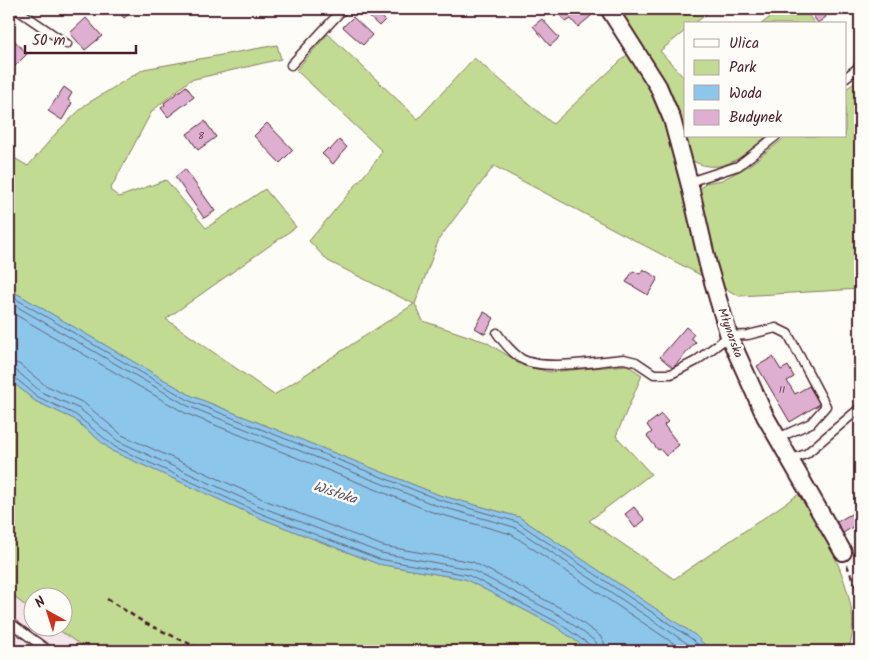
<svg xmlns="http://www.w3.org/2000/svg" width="869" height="660" font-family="Kalam,sans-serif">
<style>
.built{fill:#f4e5eb}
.green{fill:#c2db92;stroke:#867d5e}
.water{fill:#8cc7eb;stroke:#72849e}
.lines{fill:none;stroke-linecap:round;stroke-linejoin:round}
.shore{stroke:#646278;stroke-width:1}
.building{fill:#deafd0;stroke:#4a1f2b}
.service-casing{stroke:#4a1f2b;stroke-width:11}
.minor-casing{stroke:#4a1f2b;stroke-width:20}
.path{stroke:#4a1f2b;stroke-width:2.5;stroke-dasharray:5 4;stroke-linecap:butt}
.service{stroke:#fdfcf7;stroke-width:8}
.minor{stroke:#fdfcf7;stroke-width:16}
.labels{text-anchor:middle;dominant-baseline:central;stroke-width:5;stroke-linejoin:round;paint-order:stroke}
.number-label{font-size:10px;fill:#6f4354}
.street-label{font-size:12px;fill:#4a1f2b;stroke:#fdfcf7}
.water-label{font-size:14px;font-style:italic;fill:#5e5165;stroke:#fdfcf7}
</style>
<rect width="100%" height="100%" fill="#fdfcf7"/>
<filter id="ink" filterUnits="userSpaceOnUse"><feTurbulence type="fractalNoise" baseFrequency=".02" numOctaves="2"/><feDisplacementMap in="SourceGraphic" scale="10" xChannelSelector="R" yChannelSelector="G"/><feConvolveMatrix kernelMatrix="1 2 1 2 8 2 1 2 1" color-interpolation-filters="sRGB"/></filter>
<g filter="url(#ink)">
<!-- built -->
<path class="built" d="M9,592L32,610V628H57L90,651H9Z"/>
<!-- green -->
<g class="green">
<path d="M616,9H713L694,24H685V31L660,51L685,79V136H767C746,154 722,177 693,161Z"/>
<path d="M781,9H804L815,24H761Z"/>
<path d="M328,34L418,119L474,58L553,124L630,52L652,88L668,125L708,279L494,166L439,239L415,304L423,321L486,342L523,365L549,372L627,365L642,375L616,436L651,474L589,521L674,579L802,492C822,528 869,611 847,651H711L695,635L519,517L439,495L192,396L9,289V155L28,166L58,131L85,105L144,69L277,45L281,59L190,80L152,111L110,190L119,197L166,180L206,228L265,189L296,227L166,319L274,395L414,304L328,261L309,241L376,161L382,151L296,70Z"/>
<path d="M860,78V289L739,296L719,285L699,191L705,183L722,180L747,167L787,136H845V90Z"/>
<path d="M9,379L35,401L74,419L112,451L260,518L378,564L465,579L555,626L590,651H89L56,628H62V598H32V611L9,593Z"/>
</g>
<!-- water -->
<path class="water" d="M9,289L192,396L439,495L519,517L695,635L711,651H590L555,626L465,579L378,564L260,518L112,451L74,419L35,401L9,379Z"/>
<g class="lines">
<!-- shore -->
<g class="shore">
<path d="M9,295L190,401L437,499L517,522L692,639L704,651"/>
<path d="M9,302L188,406L435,505L514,527L688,644L695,651"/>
<path d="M9,311L185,413L432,512L511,534L685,651"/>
<path d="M9,362L19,364L45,385L84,403L122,435L267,501L383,546L473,562L566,611L600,636L604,642L606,651"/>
<path d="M9,369L17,371L41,392L80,409L118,441L264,508L381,553L470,569L561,616L595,641L598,646V651"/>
<path d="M9,375L14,377L38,397L76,415L115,447L262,514L379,559L468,575L557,622L590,645L592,651"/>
</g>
</g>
<!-- building -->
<g class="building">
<path d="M116,9H135L124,18Z"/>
<path d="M371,9L385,20L379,26L366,14Z"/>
<path d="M563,9H585L591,16L578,27L571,19L566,22L560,15L565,11Z"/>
<path d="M808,9H821L826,17L818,23Z"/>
<path d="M353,17L372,35L363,45L343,27Z"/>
<path d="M86,18L102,36L85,50L70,33Z"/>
<path d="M542,19L559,38L550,46L533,26Z"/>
<path d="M13,39L27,54L11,70L9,68V43Z"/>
<path d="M186,86L194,97L168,117L161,108L165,105L164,103Z"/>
<path d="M64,87L72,93L68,100L72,103L62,120L48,111Z"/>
<path d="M205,121L216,137L198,150L187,134Z"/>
<path d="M267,123L293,150L280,163L254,136Z"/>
<path d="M339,140L347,147L333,164L322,154L328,148L330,150Z"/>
<path d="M185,169L215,211L204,218L175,177Z"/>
<path d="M643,269L658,278L648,295L626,282L633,271L640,274Z"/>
<path d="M484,312L494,318L485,334L475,328Z"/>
<path d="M686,327L694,334L691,338L696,342L673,368L660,357Z"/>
<path d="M773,357L781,370L788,366L794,377L787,381L795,394L809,386L820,404L790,422L757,366Z"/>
<path d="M661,414L668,422L664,425L679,445L666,456L660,449L658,450L647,436L652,432L647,425Z"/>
<path d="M634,507L645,520L635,528L625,514Z"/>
<path d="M860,509V522L842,534L835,523Z"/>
</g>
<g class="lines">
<defs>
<g id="service">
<path d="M16,9L67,44"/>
<path d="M291,65L343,9"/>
<path d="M845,78L860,66"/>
<path d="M689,182L738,166L776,136"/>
<path d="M497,333C503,342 511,351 520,358C542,372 598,361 624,359L636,362L654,374H671L696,361L729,336L748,335L776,328L788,334L826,406L811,423L778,438"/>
<path d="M789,460L806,454L860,408"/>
<path d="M9,622L49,651"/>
</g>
<path id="minor" d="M609,9L658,86L672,119L689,182L708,265L729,336L765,416L843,552"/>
</defs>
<!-- service casing -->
<use href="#service" class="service-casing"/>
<!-- minor casing -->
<use href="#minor" class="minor-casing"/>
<!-- path -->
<g class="path">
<path d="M847,565L858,593V640L852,651"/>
<path d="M107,599L145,623L205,651"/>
</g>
<!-- service -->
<use href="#service" class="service"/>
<!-- minor -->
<use href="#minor" class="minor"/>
</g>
</g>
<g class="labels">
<!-- number labels -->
<g class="number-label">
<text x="201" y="136">8</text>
<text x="782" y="390">11</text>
</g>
<!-- street labels -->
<g class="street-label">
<text transform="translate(730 333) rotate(70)">Młynarska</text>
</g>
<!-- water labels -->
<g class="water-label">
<text transform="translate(335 493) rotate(18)">Wisłoka</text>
</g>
</g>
<!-- margin -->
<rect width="869" height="660" fill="none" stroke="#fdfcf7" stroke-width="30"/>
<rect x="15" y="15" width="839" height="630" fill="none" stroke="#4a1f2b" stroke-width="2" filter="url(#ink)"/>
<!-- legend -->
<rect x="684" y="22" width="162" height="115" fill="#fdfcf7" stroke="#b5a4a5"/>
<rect x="694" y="39" width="25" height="8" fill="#fdfcf7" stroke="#b5a4a5"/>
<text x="729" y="48" font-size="15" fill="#4a1f2b">Ulica</text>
<rect x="694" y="60" width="25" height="15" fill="#c2db92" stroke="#b5a4a5"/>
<text x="729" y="72" font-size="15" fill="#4a1f2b">Park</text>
<rect x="694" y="85" width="25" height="15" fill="#8cc7eb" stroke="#b5a4a5"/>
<text x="729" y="98" font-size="15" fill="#4a1f2b">Woda</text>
<rect x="694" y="110" width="25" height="15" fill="#deafd0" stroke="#b5a4a5"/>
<text x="729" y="122" font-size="15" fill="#4a1f2b">Budynek</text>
<!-- north arrow -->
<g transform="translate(48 612) rotate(321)"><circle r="24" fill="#fdfcf7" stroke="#b5a4a5"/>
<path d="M0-4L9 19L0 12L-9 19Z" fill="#c8321e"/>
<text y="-8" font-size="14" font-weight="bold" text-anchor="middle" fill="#4a1f2b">N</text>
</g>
<!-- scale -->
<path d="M25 45v8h111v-8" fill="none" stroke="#4a1f2b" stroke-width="2.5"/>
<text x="32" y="45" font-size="15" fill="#4a1f2b" stroke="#fdfcf7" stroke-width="4" paint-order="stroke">50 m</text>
</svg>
